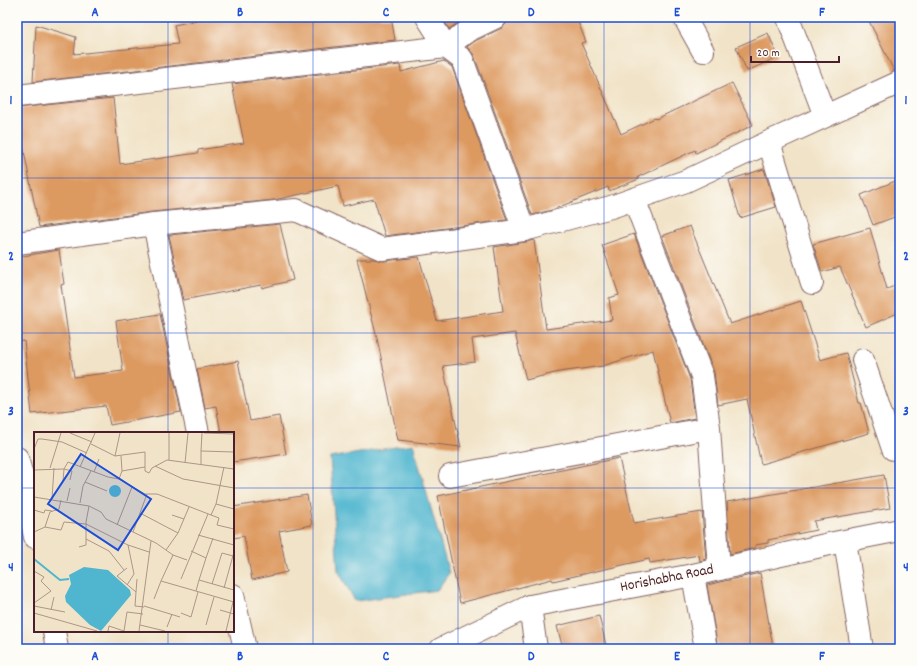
<svg xmlns="http://www.w3.org/2000/svg" width="917" height="666" font-family="Dekko,sans-serif">
<style>
.water{fill:#50b6cf;stroke:#4d6a7d}
.building{fill:#dd9a60}
.lines{fill:none;stroke-linecap:round;stroke-linejoin:round}
.street-casing{stroke:#846462;stroke-width:24}
.street{stroke:#fff;stroke-width:22}
.grid{fill:none;stroke:#1d4ed8;stroke-width:1;stroke-opacity:0.55}
.labels{text-anchor:middle;dominant-baseline:central;stroke-width:4;stroke-linejoin:round;paint-order:stroke}
.street-label{font-size:15px;fill:#4a1f2b;stroke:#fdfcf7}
.inset-river{fill:none;stroke:#50b6cf;stroke-width:2}
.inset-road{fill:none;stroke:#ae9589;stroke-width:1}
.view{fill:#1d4ed8;fill-opacity:0.15;stroke:#1d4ed8;stroke-width:2}
.inset-edge{fill:none;stroke:#4a1f2b;stroke-width:2}
.neatline{fill:none;stroke:#1d4ed8;stroke-width:1.5}
.grid-label{font-size:13px;text-anchor:middle;font-weight:bold;fill:#1d4ed8}
</style>
<rect width="100%" height="100%" fill="#fdfcf7"/>
<filter id="ink" filterUnits="userSpaceOnUse"><feTurbulence type="fractalNoise" baseFrequency=".025" numOctaves="2"/><feDisplacementMap in="SourceGraphic" scale="8" xChannelSelector="R" yChannelSelector="G"/><feConvolveMatrix kernelMatrix="1 2 1 2 8 2 1 2 1" color-interpolation-filters="sRGB"/></filter>
<filter id="wash" filterUnits="userSpaceOnUse"><feTurbulence type="fractalNoise" baseFrequency=".012" numOctaves="4" result="noise"/><feDisplacementMap in="SourceGraphic" scale="16" xChannelSelector="R" yChannelSelector="G"/><feGaussianBlur stdDeviation="0.9" result="paint"/><feColorMatrix in="noise" values="0 0 0 0 0 0 0 0 0 0 0 0 0 0 0 0 0 1.4 0 .05"/><feComposite in="paint" operator="in"/></filter>
<g filter="url(#wash)">
<rect width="100%" height="100%" fill="#f1e3c7"/>
<!-- water -->
<path class="water" d="M413,444L449,573L437,590L355,601L338,570L330,458Z"/>
<g id="blocks">
<!-- building -->
<g class="building">
<path d="M213,17H391L395,40L33,82L36,25L76,37L74,54L178,44L174,25Z"/>
<path d="M442,17H467L449,29Z"/>
<path d="M508,17H576L586,42L581,43L621,134L655,118L656,119L732,83L753,125L696,153L695,150L638,177L639,179L609,191L608,187L552,210L532,215L474,55L467,47L475,41L502,28L506,24Z"/>
<path d="M867,17H900V70L894,71Z"/>
<path d="M768,33L778,57L747,71L736,47Z"/>
<path d="M444,61L452,67L507,220L385,236L374,199L343,206L338,186L274,200L152,212L39,227L23,146L17,147V108L113,98L120,164L198,153V150L244,143L232,84L400,65L401,72Z"/>
<path d="M764,169L776,207L740,218L729,180Z"/>
<path d="M900,179V215L873,225L861,195Z"/>
<path d="M280,224L293,280L262,288L261,285L183,300L169,235Z"/>
<path d="M690,226L730,324L801,301L820,360L846,353L859,403H861L869,433L761,464L747,399L718,405L714,372L662,236Z"/>
<path d="M870,228L887,289L900,284V312L866,327L840,267L822,272L813,244Z"/>
<path d="M634,234L690,379L695,418L670,423L653,350L603,366L559,372L526,380L515,333L472,339L475,362L443,366L461,447L398,440L377,338L357,259H374L384,261L419,257L437,321L503,311L494,247L526,242L534,240L546,329L612,320L609,298L619,295L602,245Z"/>
<path d="M59,250L64,284L61,285L74,377L123,371L116,321L160,314L181,412L110,425L106,406L32,414L24,341L17,342V257Z"/>
<path d="M238,361L250,421L279,416L286,454L233,462V433H221L216,406L205,408L197,369Z"/>
<path d="M619,458L634,523L702,512L706,559L700,561L699,555L650,563L649,559L553,581L552,579L460,603L438,496Z"/>
<path d="M884,475L890,508L814,521L816,530L768,540V543L755,545V548L730,554L727,502Z"/>
<path d="M307,495L312,525L279,531L287,572L252,580L244,536L233,538V507Z"/>
<path d="M760,573L773,647L759,649H718L707,585Z"/>
<path d="M599,616L607,649H563L557,626Z"/>
</g>
</g>
</g>
<g filter="url(#ink)">
<use href="#blocks" fill-opacity="0" stroke="#846462" stroke-width="1"/>
<g class="lines">
<defs>
<g id="street">
<path d="M427,17L446,47L462,59L524,230"/>
<path d="M684,17L703,51"/>
<path d="M789,17L788,18L825,116"/>
<path d="M17,96L446,47L469,30L496,17"/>
<path d="M769,142L812,283"/>
<path d="M634,199L702,376L709,428L719,569"/>
<path d="M154,224L198,433"/>
<path d="M17,243L154,224L296,210L382,249L524,230L611,207L686,181L769,142L900,82"/>
<path d="M863,360L893,449L900,448"/>
<path d="M17,458L25,486L35,537"/>
<path d="M450,476L709,428"/>
<path d="M845,541L862,649"/>
<path d="M693,575L706,649"/>
<path d="M233,595L245,649"/>
<path d="M530,606L536,649"/>
<path d="M54,631L57,649"/>
<path d="M441,649L530,606L693,575L834,543L900,530"/>
</g>
</defs>
<!-- street casing -->
<use href="#street" class="street-casing"/>
<!-- street -->
<use href="#street" class="street"/>
</g>
</g>
<!-- grid -->
<path class="grid" d="M168,17V433M313,17V649M458,17V649M604,17V649M750,17V649M17,178H900M17,333H900M17,488H35M233,488H900M168,631V649"/>
<g class="labels">
<!-- street labels -->
<g class="street-label">
<text transform="translate(667 579) rotate(-11)">Horishabha Road</text>
</g>
</g>
<!-- overview -->
<g transform="translate(34 432)">
<rect width="200" height="200" fill="#f1e3c7"/>
<path d="M75 59a6 6 0 1 1 12 0a6 6 0 1 1-12 0ZM50,135L74,138L96,158L97,163L67,199L56,193L32,170L31,164L37,152L35,143Z" fill="#50b6cf"/>
<path class="inset-river" d="M0,127L26,148L35,147"/>
<path class="inset-road" d="M36,1L58,10M135,1V28M168,1L167,19L200,20M170,1L200,2M57,12L81,24L111,20V39L115,41L118,36L133,28L200,37M0,17L4,7H8L28,10L53,21M167,19V33M81,24L86,1M87,24L88,39M151,31L154,1M121,34L149,47L200,56M46,35L61,1M190,35L182,72L200,77M16,36L27,1M0,38L30,37L34,30L74,45L85,47L111,62H123L177,83L185,86L183,93L200,97M60,40L65,27M85,47L88,39L111,35M29,49L30,37L38,39L36,48M51,50L73,59M0,65L55,74L67,80L72,87L122,111L139,123L153,128M18,67L20,36M33,69L36,56M46,71L49,54L57,39M55,74L52,90V107L75,119L90,138M0,78L10,81L11,78L18,79M106,81L144,101M138,83L150,87M177,83L182,72M83,93L98,55M11,95L27,98L30,90L52,92L94,113L100,142L93,153M0,100L11,95L16,80L25,77L27,68M99,100L113,62M164,103L200,113M94,113L115,120M45,115L52,113V107M132,118L144,101L155,75M157,119L172,126L165,148M139,123L127,149L200,170M172,126L179,106M93,136L83,144L102,160L101,174L110,175M0,139L10,145L7,149L17,159L0,171M147,147L174,82M178,152L188,121L199,124M190,156L200,120M162,159L165,148L200,158M102,160L103,147M120,167L127,149M0,174L31,180M110,174L146,185M17,178L20,165M186,178L200,182M0,181L63,199M147,181L157,185L164,160M106,193L131,199M172,193L180,165M133,195L138,182M74,199L75,194L90,199L93,180L109,182M105,199L117,109M192,199L199,170"/>
<path class="view" d="M47,22L117,67L84,118L14,72Z"/>
<rect width="200" height="200" class="inset-edge"/>
</g>
<!-- margin -->
<rect width="917" height="666" fill="none" stroke="#fdfcf7" stroke-width="44"/>
<!-- scale -->
<path d="M751 56v6h88v-6" fill="none" stroke="#4a1f2b" stroke-width="2"/>
<text x="757" y="56" font-size="12" fill="#4a1f2b" stroke="#fdfcf7" stroke-width="3" paint-order="stroke">20 m</text>
<rect x="22" y="22" width="873" height="622" class="neatline"/>
<g class="grid-label">
<text x="95" y="16">A</text>
<text x="240" y="16">B</text>
<text x="386" y="16">C</text>
<text x="531" y="16">D</text>
<text x="677" y="16">E</text>
<text x="822" y="16">F</text>
<text x="11" y="104">1</text>
<text x="906" y="104">1</text>
<text x="11" y="260">2</text>
<text x="906" y="260">2</text>
<text x="11" y="415">3</text>
<text x="906" y="415">3</text>
<text x="11" y="571">4</text>
<text x="906" y="571">4</text>
<text x="95" y="660">A</text>
<text x="240" y="660">B</text>
<text x="386" y="660">C</text>
<text x="531" y="660">D</text>
<text x="677" y="660">E</text>
<text x="822" y="660">F</text>
</g>
</svg>
